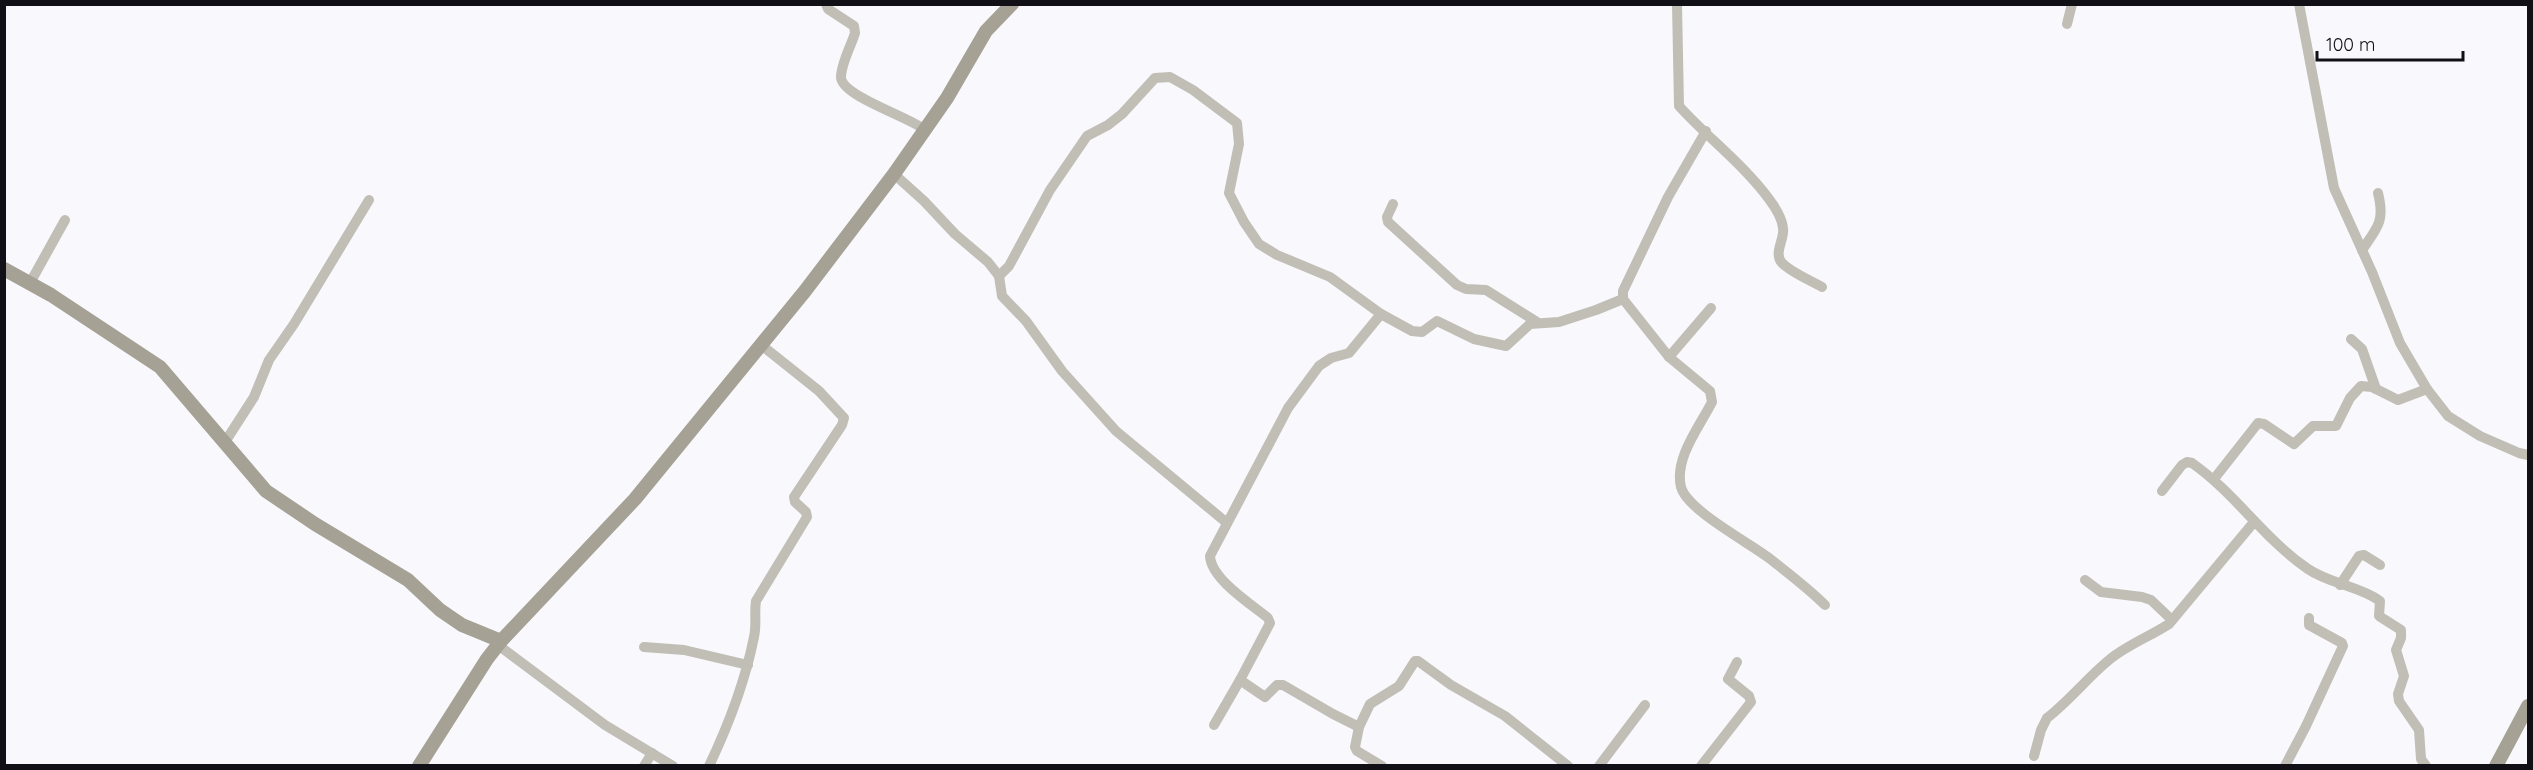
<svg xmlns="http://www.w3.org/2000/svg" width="2533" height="770" font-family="Quicksand,sans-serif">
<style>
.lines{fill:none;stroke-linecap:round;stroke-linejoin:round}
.street{stroke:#c1beb6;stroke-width:10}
.secondary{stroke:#a5a195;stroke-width:14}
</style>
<rect width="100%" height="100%" fill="#f9f9fd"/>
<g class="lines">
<!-- street -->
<g class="street">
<path d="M826,4L828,9L854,26L855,33C851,46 841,64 841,77C841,96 910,117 925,130"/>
<path d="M1677,4L1679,106C1709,139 1742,163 1769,199C1775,207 1782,217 1783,228C1785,239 1773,253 1782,263C1792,273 1810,280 1822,287"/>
<path d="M2299,4L2334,188L2372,272L2400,343L2427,389L2448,416L2480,436L2519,453L2528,455"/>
<path d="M2067,24L2072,4"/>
<path d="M1706,131L1668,197L1623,291V299L1669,357L1710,391L1712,402C1700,426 1674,458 1681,487C1687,510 1748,542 1769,558C1788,573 1808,588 1825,605"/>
<path d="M894,174L924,201L955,234L988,262L999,276L1002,296L1026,321L1062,371L1116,431L1227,523"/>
<path d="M1393,204L1387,217L1388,222L1457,285L1466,289L1486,290L1537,322"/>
<path d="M2362,250C2378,227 2385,221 2378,193"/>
<path d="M999,276L1009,266L1050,190L1087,136L1108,125L1122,114L1155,78L1170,77L1193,90L1237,123L1239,144L1229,193L1244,222L1259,244L1277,255L1330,277L1381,314L1412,331L1422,332L1437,321L1474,339L1506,346L1530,324L1559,322L1596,310L1623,299"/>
<path d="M30,283L65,220"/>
<path d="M2351,339L2362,349L2376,389"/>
<path d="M1669,357L1711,308"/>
<path d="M225,442L254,397L269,360L294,324L369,200"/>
<path d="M2214,479L2258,423L2264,424L2294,444L2313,426H2336L2350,398L2361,386L2372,387L2398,400L2427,389"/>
<path d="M2162,491L2182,465L2187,462L2192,463C2236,494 2264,539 2308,569C2330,584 2359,586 2380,601L2379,616L2401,630V638L2396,650L2404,676L2398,694L2399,701L2419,730L2421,759L2426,766"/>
<path d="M2085,580L2101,592L2142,597L2151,600L2172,620"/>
<path d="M2340,585L2359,556L2364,555L2380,565"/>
<path d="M498,645L605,725L673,766"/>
<path d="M644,647L684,650L748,665"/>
<path d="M1214,725L1240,680"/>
<path d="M1359,727L1333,714L1283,685H1277L1265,697L1240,680L1270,623L1268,618C1251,604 1211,579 1210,556L1288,408L1319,366L1331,358L1349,353L1381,314"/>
<path d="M2034,756L2041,730L2047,718C2070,700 2087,678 2109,660C2127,645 2149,637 2169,624L2254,522"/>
<path d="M644,766L652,753"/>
<path d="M709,766C729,724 745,682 754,637C757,623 754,613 756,601L807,517L806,512L795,502L794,497L842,425L844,418L819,391L760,344"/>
<path d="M1382,766L1357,751L1355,747L1359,727L1370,704L1399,686L1415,661H1418L1451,685L1505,716L1568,766"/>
<path d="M1599,766L1645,705"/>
<path d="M1701,766L1751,702L1749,696L1728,679L1737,662"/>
<path d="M2285,766L2306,726L2343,646L2342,643L2309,625V618"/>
</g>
<!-- secondary -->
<g class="secondary">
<path d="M4,269L51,295L160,367L266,491L315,524L408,580L440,610L462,625L501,641"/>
<path d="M419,766L487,659L501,641L635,499L805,291L894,174L947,98L986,31L1012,4"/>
<path d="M2496,766L2528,706"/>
</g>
</g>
<!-- border -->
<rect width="2533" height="770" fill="none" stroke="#101016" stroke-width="12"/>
<!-- scale -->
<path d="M2317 51v9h146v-9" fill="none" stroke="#101016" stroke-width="3"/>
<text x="2326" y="51" font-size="18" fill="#101016" stroke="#f9f9fd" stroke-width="4.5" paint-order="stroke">100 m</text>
</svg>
